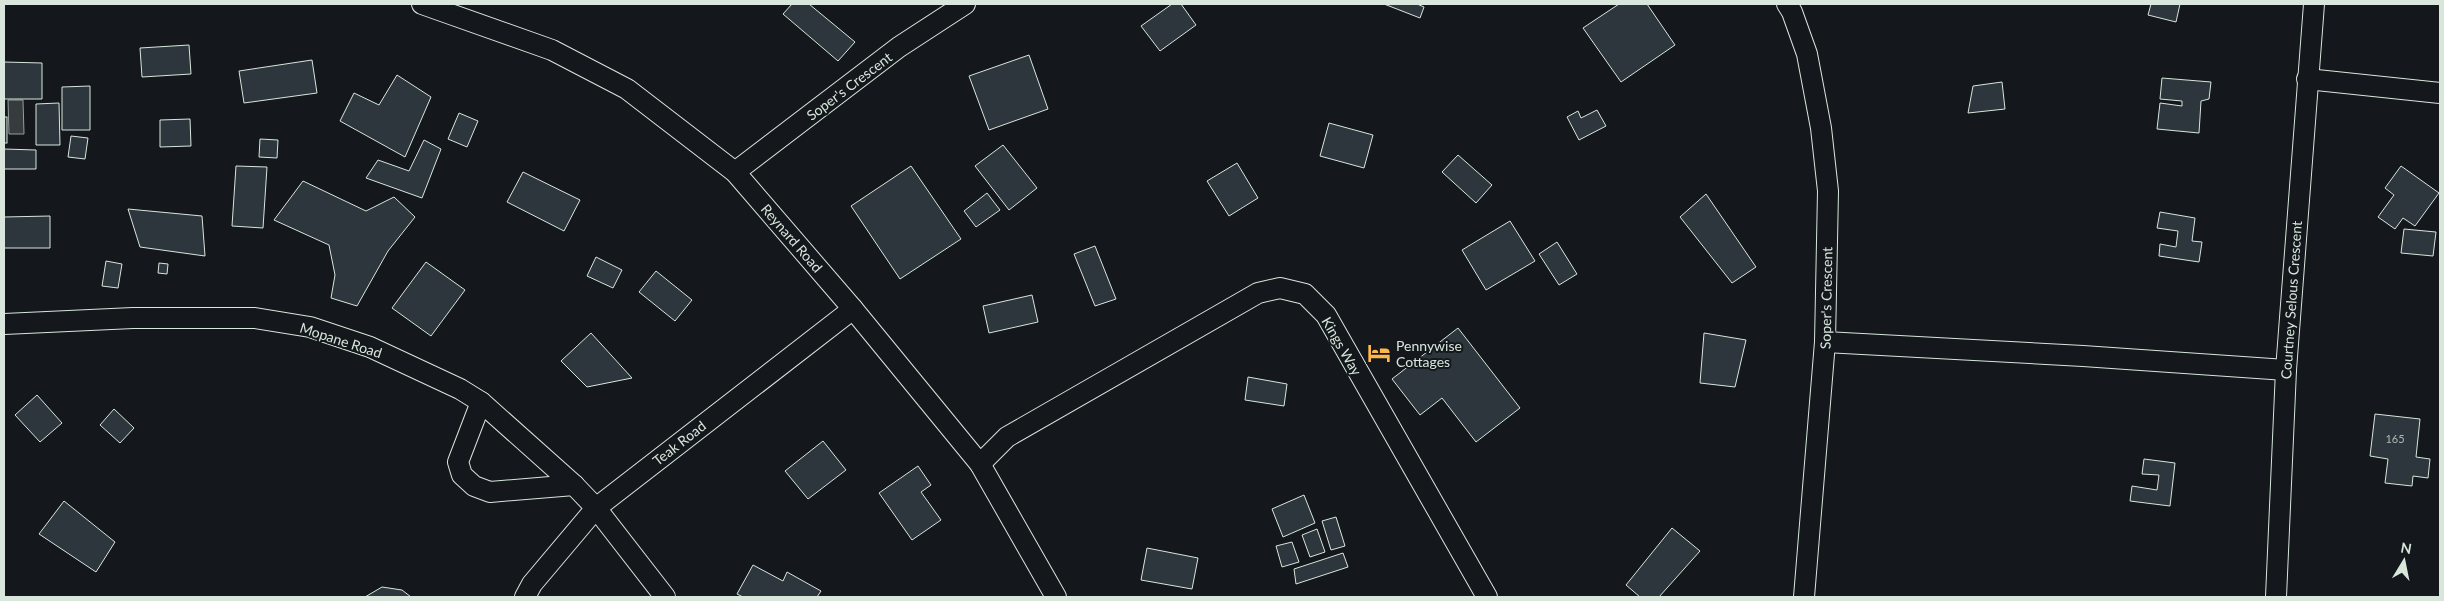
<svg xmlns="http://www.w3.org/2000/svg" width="2444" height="601" font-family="Lato,sans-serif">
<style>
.water{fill:#363b3e;stroke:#939e99}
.building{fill:#2c363c;stroke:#d8e6dc}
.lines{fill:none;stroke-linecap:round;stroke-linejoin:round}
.minor-casing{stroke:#d8e6dc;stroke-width:22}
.minor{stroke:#14181c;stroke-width:20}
.labels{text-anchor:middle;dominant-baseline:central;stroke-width:4;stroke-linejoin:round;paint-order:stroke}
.number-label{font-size:11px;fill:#adbab4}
.street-label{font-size:14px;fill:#d8e6dc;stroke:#14181c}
.poi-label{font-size:14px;fill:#d8e6dc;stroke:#14181c;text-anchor:start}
</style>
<rect width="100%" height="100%" fill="#14181c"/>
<!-- water -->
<path class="water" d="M8,100H23L24,134H9Z"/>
<!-- building -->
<g class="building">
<path d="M792,4H809L855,42L838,61L783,14Z"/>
<path d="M1172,4H1181L1196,25L1160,51L1141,26Z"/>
<path d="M1384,4H1417L1424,7L1420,18Z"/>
<path d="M1619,4H1647L1675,45L1621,82L1583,28Z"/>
<path d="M2151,4H2180L2176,22L2148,15Z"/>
<path d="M189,45L191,74L142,77L140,48Z"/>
<path d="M1029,55L1048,109L989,130L969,76Z"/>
<path d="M312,60L317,93L244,103L239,71Z"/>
<path d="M4,62L42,63V99H4Z"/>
<path d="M397,75L431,97L405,157L340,121L354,93L379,105Z"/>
<path d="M2162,78L2211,82L2209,99L2201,101L2199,133L2157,129L2160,103L2182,106V101L2160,99Z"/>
<path d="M2002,82L2005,109L1968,113L1973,86Z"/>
<path d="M90,86V130H62V87Z"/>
<path d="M59,103L60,145H36V104Z"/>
<path d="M1597,110L1606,126L1579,140L1567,117L1578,111L1581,118Z"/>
<path d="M459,113L478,121L467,147L448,139Z"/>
<rect x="4" y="117" width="3" height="26"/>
<path d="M190,119L191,146L160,147V120Z"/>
<path d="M1329,123L1373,135L1364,168L1320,156Z"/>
<path d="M71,136L88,138L85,159L68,157Z"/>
<path d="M260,139L278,140L277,158L259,157Z"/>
<path d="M424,140L441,149L422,198L366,178L378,160L409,171Z"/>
<path d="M1003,145L1037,188L1009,210L975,166Z"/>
<path d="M4,149L36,150V169H4Z"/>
<path d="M1458,155L1492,185L1476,203L1442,172Z"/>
<path d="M1237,163L1258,198L1229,216L1207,181Z"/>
<path d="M236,166L267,167L263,228L232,226Z"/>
<path d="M911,166L961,239L900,279L851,206Z"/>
<path d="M2401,166L2439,193L2415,226L2403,218L2395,229L2378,217L2394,195L2385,188Z"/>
<path d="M523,172L580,200L564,231L507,202Z"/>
<path d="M303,181L366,211L394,197L415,217L388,251L357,306L331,298L335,275L329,245L274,220Z"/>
<path d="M987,193L1000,210L976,227L964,211Z"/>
<path d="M1706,194L1756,267L1732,283L1680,217Z"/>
<path d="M128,209L202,216L205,256L140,247Z"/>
<path d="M2160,212L2195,218L2192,241L2202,242L2199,262L2159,256L2160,244L2176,247L2178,231L2157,228Z"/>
<path d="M50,216V248H4V217Z"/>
<path d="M1510,221L1535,261L1486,290L1462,250Z"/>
<path d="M2404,229L2436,232L2433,256L2401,253Z"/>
<path d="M1557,242L1577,274L1559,285L1539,254Z"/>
<path d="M1095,246L1116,299L1095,306L1074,254Z"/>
<path d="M596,257L622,270L613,288L587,276Z"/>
<path d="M106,261L122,264L118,288L102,286Z"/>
<path d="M426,262L465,290L431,336L392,308Z"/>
<path d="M159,263L168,264L167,274L158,273Z"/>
<path d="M656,271L692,300L675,321L639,292Z"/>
<path d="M1032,295L1038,322L989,333L983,306Z"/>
<path d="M1458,328L1520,408L1476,442L1442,398L1420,415L1392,379Z"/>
<path d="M591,333L632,378L587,387L561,361Z"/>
<path d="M1704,333L1746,340L1735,387L1700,383Z"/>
<path d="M1248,377L1287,384L1284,406L1245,400Z"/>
<path d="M37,395L62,423L40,442L15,415Z"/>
<path d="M114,409L134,428L120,443L100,425Z"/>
<path d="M2375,414L2420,419L2416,457L2430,459L2428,478L2413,476L2412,486L2385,483L2388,459L2370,456Z"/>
<path d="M823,441L846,470L808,499L785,471Z"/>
<path d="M2144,459L2175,463L2170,506L2130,501L2132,486L2157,490L2159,475L2142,474Z"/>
<path d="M918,466L931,485L921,492L941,520L912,540L879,493Z"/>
<path d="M1304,495L1315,523L1283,537L1272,509Z"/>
<path d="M64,501L115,542L96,572L39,534Z"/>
<path d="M1336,517L1345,546L1331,550L1322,521Z"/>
<path d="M1672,528L1700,551L1659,597H1640L1626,585Z"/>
<path d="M1317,529L1325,552L1310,557L1302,535Z"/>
<path d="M1292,542L1299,562L1282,567L1276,546Z"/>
<path d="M1147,548L1198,558L1192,589L1141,580Z"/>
<path d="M1343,553L1348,567L1296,584L1294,569Z"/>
<path d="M753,565L783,581L787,572L821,591L817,597H743L737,594Z"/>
<path d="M382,587L402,590L411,597H365Z"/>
</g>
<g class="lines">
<defs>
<g id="minor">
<path d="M422,4L552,50L627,89L735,172L853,309L980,464L1056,597"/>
<path d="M1787,4L1792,12L1807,54L1821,128L1828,191L1825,342L1804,597"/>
<path d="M2307,79L2440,93"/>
<path d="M735,172L899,47L965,4"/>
<path d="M4,324L133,318H255L310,327L370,347L460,389L481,402L574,485L596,508L665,597"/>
<path d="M1825,342L2083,356L2286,370"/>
<path d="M481,402L458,462L462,475L474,486L490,492L574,485"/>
<path d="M980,464L1007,437L1258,293L1280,288L1305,294L1326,315L1487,597"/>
<path d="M525,597L532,584L596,508L853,309"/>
<path d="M2276,597L2286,370L2314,4"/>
</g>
</defs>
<!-- minor casing -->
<use href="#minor" class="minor-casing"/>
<!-- minor -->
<use href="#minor" class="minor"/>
</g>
<!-- icons -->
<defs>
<symbol id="hotel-bare" viewBox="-9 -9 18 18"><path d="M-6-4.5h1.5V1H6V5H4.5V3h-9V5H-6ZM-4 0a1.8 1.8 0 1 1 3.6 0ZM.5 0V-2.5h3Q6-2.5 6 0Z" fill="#ffb74d" stroke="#14181c" stroke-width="2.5" paint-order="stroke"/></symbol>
</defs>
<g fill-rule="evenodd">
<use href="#hotel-bare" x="1363" y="337" width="32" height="32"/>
</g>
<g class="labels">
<!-- number labels -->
<g class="number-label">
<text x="2395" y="438">165</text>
</g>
<!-- street labels -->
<g class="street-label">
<text transform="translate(849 86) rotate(-37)">Soper's Crescent</text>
<text transform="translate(792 238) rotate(49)">Reynard Road</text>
<text transform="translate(1826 298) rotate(-89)">Soper's Crescent</text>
<text transform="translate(2291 300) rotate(-86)">Courtney Selous Crescent</text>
<text transform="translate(341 340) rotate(18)">Mopane Road</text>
<text transform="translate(1342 346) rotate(60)">Kings Way</text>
<text transform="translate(679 443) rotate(-38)">Teak Road</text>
</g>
<!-- poi labels -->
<g class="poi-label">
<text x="1396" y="345">Pennywise<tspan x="1396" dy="16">Cottages</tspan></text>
</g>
</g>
<!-- border -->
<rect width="2444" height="601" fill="none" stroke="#d8e6dc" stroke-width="10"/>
<!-- north arrow -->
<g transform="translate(2404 561) rotate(10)" stroke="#14181c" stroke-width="4" paint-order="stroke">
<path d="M0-4L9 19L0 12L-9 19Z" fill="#d8e6dc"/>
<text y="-8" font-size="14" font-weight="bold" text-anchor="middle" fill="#d8e6dc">N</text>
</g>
</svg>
